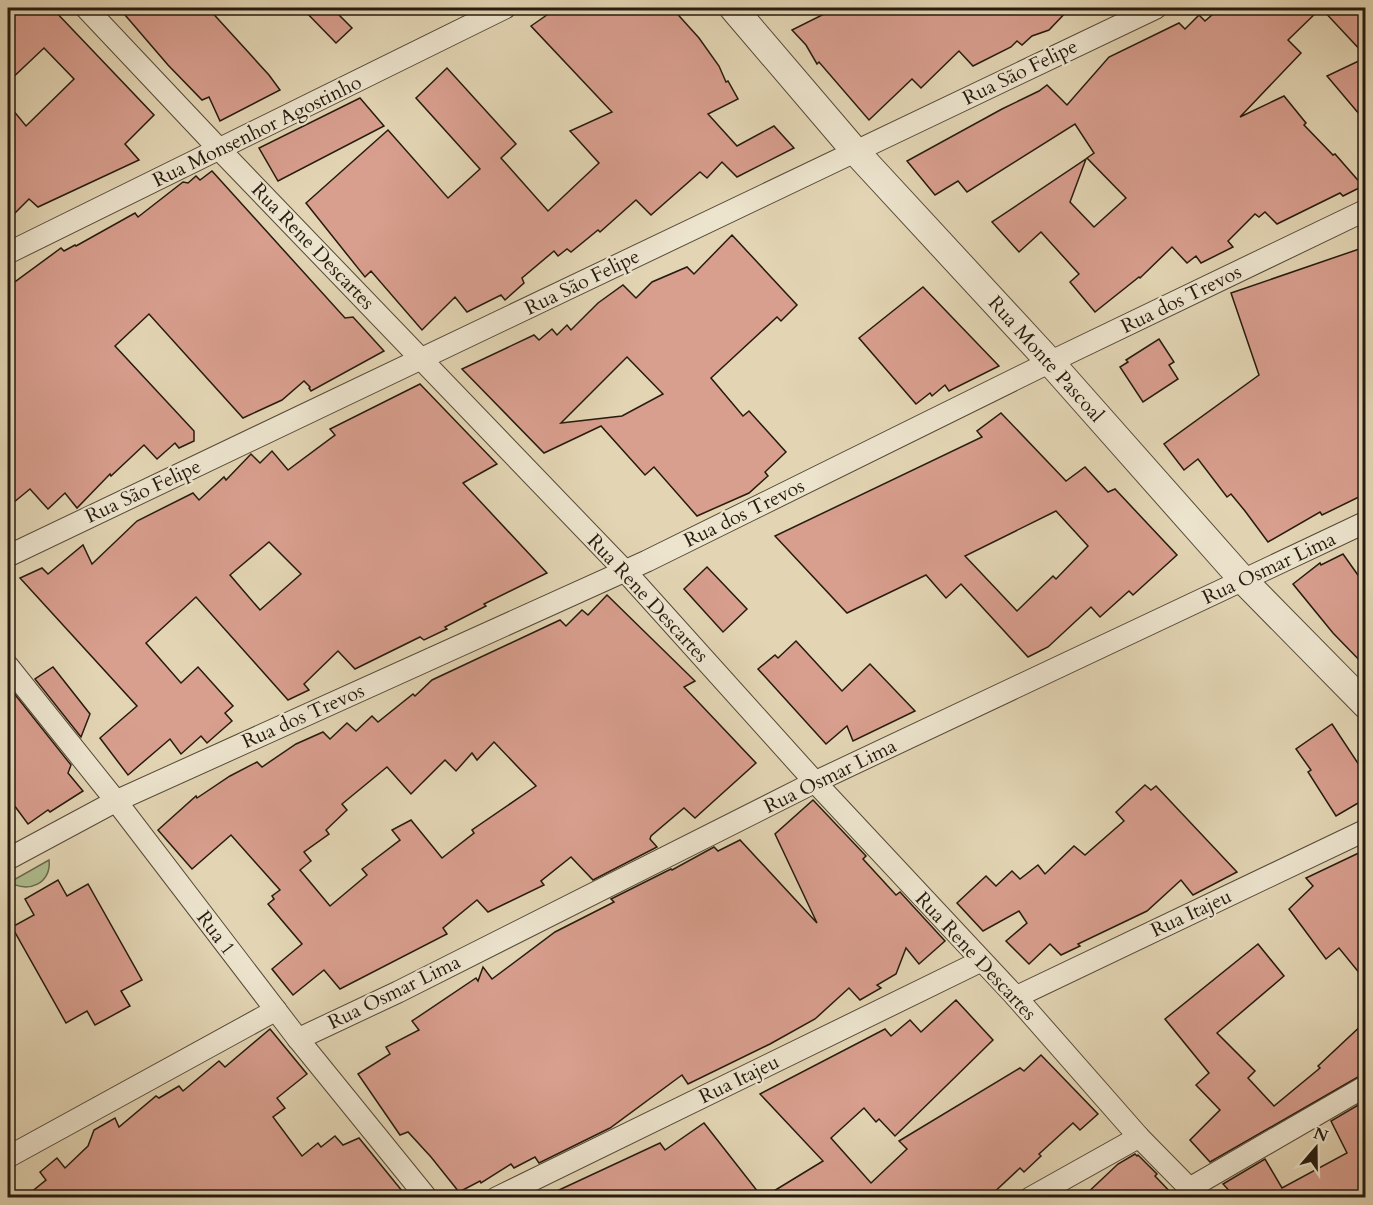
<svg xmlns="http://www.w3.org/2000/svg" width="1373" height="1205" font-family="Cardo,serif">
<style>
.green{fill:#afbe90;stroke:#6a6c4f;stroke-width:1.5}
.building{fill:#d89e8e;stroke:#261b0e;stroke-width:1.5;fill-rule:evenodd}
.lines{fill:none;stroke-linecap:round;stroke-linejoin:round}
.minor-casing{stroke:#554a38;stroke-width:23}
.tertiary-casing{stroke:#554a38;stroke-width:29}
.minor{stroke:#ede4ce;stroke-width:21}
.tertiary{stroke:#ede4ce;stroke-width:27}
.labels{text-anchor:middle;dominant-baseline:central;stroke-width:4.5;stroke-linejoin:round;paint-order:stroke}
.street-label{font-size:20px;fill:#261b0e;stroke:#ede4ce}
</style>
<rect width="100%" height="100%" fill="#e3d5b4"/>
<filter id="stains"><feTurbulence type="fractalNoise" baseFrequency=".00333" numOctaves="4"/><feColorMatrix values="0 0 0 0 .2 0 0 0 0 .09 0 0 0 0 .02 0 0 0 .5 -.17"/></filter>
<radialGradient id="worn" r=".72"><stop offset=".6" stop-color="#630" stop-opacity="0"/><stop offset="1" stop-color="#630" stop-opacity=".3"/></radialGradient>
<!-- green -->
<path class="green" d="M49,860C52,883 28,894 10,882Z"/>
<!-- building -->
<g class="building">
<path d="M8,8H52L154,115L125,144L139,160L38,207L29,199L8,220V104L26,126L74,79L44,48L8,82Z"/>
<path d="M119,8H208L269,75L280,90L220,121L209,97L202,100L168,65Z"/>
<path d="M302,8H332L352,28L336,43Z"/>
<path d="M557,8H672L699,38L719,66L726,82L728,81L738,99L708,114L737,146L774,126L794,148L737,177L722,162L707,178L700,172L651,215L636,200L600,232L598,230L571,252L567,249L558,256L554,251L522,278L524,283L505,300L501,295L467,312L455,297L422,330L371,271L365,277L306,203L388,130L448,198L480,169L416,98L447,68L516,144L501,158L548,211L599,163L570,131L612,112L531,26Z"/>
<path d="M836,8H1070L1049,30L1032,36L1022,45L1017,41L1011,47L973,66L959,51L921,88L912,79L869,120L819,62L817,64L806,45L792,30Z"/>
<path d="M1220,8H1365V55L1321,8L1288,40L1301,53L1240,117L1284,96L1306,123L1304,125L1333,155L1335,154L1363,186L1343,196L1340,193L1277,224L1265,212L1259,217L1255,214L1228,241L1233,247L1201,263L1196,256L1187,263L1172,247L1140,278L1139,277L1095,312L1070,282L1079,274L1041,232L1019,252L992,222L1086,159L1070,202L1094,227L1126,198L1087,158L1094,153L1075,124L967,192L958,181L935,195L907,161L1002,109L1039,91L1047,85L1067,105L1109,57L1179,23L1185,29L1199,15L1205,21Z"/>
<path d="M1365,58V121L1327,76Z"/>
<path d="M360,98L384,126L278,181L259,148Z"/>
<path d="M212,171L345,318L353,317L384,351L311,391L309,388L310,387L304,381L282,400L243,418L149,314L115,346L194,431V441L179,448L175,443L157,459L144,445L111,476L110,474L77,508L65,493L48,509L30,489L8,507V287L61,248L64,251L75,245L76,246L135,213L138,217L183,182L188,183L196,176L200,180Z"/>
<path d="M732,235L797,305L781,321L777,317L711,378L743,416L749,411L786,452L765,472L768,476L749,493L697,516L654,467L645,475L601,426L544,453L462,369L534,335L539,340L552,329L557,335L567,325L571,330L598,303L623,285L636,298L652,282L687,267L694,274ZM627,357L663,394L622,416L561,423Z"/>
<path d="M1365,247V494L1322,515L1320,512L1268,542L1245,511L1231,494L1227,497L1198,459L1184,470L1164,444L1259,375L1231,293Z"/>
<path d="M923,287L999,366L949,391L945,385L932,396L930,393L916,404L859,338Z"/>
<path d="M1159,339L1174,362L1169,365L1178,379L1143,402L1120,367L1128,362L1126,360Z"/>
<path d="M420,384L497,464L463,483L547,573L484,604L486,606L445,627L447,629L424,640L420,637L355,669L338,651L304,684L309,690L288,700L196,597L146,643L181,683L198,667L233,706L225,713L232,721L207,743L201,736L181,754L170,739L128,775L100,738L137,706L20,578L42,568L48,574L83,545L92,564L137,521L193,493L199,500L224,477L226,480L251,454L260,463L272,451L288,470L335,435L330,429ZM269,542L301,574L260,610L230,575Z"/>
<path d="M1001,413L1066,481L1085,467L1108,492L1115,489L1177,555L1133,595L1129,591L1100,617L1091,607L1048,647L1028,657L961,584L946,598L926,575L847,613L775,536L982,437L977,431ZM1056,511L1088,546L1056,579L1053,576L1017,611L965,556Z"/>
<path d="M1343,554L1365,585V588L1359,591L1365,601V666L1333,633L1293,584L1320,563L1321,565Z"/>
<path d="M707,567L747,609L723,632L684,589Z"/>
<path d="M607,595L695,681L684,687L756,763L695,818L684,808L651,836L650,839L657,847L593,880L571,857L541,881L544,885L488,912L477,900L443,928L447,934L340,989L324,970L293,995L272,969L302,944L268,904L274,899L272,896L280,890L231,835L192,869L158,830L196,796L197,798L230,776L257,762L262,767L296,744L323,732L330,739L347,723L356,731L372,716L378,722L413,694L415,696L432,680L560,620L566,626L582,610L588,615ZM494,742L536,786L472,830L474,833L442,858L411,820L392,830L400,840L362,869L367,875L330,906L300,870L311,861L304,852L329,834L326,830L347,810L342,804L387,767L411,794L445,760L456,771L472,753L477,760Z"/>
<path d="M796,641L842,691L870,664L915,711L853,741L847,726L826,744L758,669L775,655L778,658Z"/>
<path d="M53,667L90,714L81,737L35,679Z"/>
<path d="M13,692L71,765L68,773L83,791L50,812L48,810L28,824L8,797V696Z"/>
<path d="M1332,724L1365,774V799L1336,816L1308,772L1311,770L1296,749Z"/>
<path d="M1145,785L1151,790L1156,786L1237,872L1193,895L1181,880L1147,911L1078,944L1080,946L1061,955L1050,944L1029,964L1006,941L1027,923L1019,911L983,931L957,903L986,876L996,886L1012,871L1020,879L1038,865L1045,874L1074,846L1085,855L1124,821L1116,812Z"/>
<path d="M813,800L866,856L863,859L896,895L900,892L945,941L919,964L906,948L896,974L877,985L881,988L860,1000L849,988L815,1019L770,1044L688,1084L682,1075L610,1128L539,1163L535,1157L514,1168L511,1164L481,1183L480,1181L459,1192L431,1157L408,1132L400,1135L358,1074L390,1054L386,1047L419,1030L412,1021L476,978L478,981L483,967L492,979L555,932L614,902L611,899L671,869L672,870L714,847L718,851L740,840L817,923L775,834Z"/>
<path d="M1365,850V980L1339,948L1326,959L1289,909L1313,886L1306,878Z"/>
<path d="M58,880L67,896L88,884L142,980L121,991L130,1006L95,1025L87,1011L66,1023L12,927L34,915L25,899Z"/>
<path d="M1258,944L1284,976L1217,1033L1255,1071L1248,1078L1274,1106L1320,1068L1318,1066L1365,1022V1073L1210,1162L1190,1140L1220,1110L1196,1085L1209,1073L1165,1019Z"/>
<path d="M956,1000L993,1040L895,1136L879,1119L876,1122L864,1108L831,1138L871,1183L907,1149L899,1141L1020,1068L1024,1071L1041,1055L1098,1114L1080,1130L1073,1123L1039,1154L1041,1156L1024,1172L1020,1168L989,1197H764L823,1161L760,1094L885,1029L891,1036L910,1020L921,1032Z"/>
<path d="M270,1029L307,1074L277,1098L285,1108L273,1117L302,1156L318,1143L321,1147L335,1136L343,1145L359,1138L407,1197H25L46,1180L40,1172L57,1158L65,1168L88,1146L94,1130L115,1118L119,1127L156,1096L159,1098L179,1086L183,1091L219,1061L225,1067Z"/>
<path d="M1365,1101V1197H1235L1223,1184L1265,1159L1282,1188L1347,1153L1331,1121Z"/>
<path d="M704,1123L762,1197H544L660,1143L665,1150Z"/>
<path d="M1135,1154L1137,1156L1138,1155L1157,1174L1155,1176L1175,1197H1083L1118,1164Z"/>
</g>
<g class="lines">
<defs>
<g id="minor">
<path d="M86,8L220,150L625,571L815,782L1016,997L1139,1137L1199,1198"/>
<path d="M8,253L505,8"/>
<path d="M8,556L1156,8"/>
<path d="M8,666L116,801L298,1039L427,1198"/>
<path d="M8,859L116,801L647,561L1050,362L1366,210"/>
<path d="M1016,997L1366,830"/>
<path d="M298,1039L398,992L815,782L1366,522"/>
<path d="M8,1157L276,1010"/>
<path d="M1190,1188L1366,1086"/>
<path d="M496,1198L981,961"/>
<path d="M1030,1198L1139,1137"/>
</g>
<path id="tertiary" d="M733,8L855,151L1050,362L1243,580L1366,705"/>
</defs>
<!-- minor casing -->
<use href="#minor" class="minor-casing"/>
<!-- tertiary casing -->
<use href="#tertiary" class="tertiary-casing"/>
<!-- minor -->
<use href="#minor" class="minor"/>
<!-- tertiary -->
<use href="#tertiary" class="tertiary"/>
</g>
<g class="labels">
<!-- street labels -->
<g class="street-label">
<text transform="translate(1020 72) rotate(-26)">Rua São Felipe</text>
<text transform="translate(257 131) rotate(-26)">Rua Monsenhor Agostinho</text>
<text transform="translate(313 246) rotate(46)">Rua Rene Descartes</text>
<text transform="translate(582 282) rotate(-26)">Rua São Felipe</text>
<text transform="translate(1181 299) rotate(-26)">Rua dos Trevos</text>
<text transform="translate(1046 359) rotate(48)">Rua Monte Pascoal</text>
<text transform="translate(143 491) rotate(-25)">Rua São Felipe</text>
<text transform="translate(744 513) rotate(-26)">Rua dos Trevos</text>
<text transform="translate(1269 568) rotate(-25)">Rua Osmar Lima</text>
<text transform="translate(648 598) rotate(47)">Rua Rene Descartes</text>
<text transform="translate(303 716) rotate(-24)">Rua dos Trevos</text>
<text transform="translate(830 776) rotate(-26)">Rua Osmar Lima</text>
<text transform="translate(1191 913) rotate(-25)">Rua Itajeu</text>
<text transform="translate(216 933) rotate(53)">Rua 1</text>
<text transform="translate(976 956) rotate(47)">Rua Rene Descartes</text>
<text transform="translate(394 992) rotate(-26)">Rua Osmar Lima</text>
<text transform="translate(739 1079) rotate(-26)">Rua Itajeu</text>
</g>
</g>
<!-- margin -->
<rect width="1373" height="1205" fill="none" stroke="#e3d5b4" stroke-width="30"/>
<rect x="9" y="9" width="1355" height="1187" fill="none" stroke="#261b0e" stroke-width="3"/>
<rect x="15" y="15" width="1343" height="1175" fill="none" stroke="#261b0e" stroke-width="1.5"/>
<!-- north arrow -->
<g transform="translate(1316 1148) rotate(20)" stroke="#ede4ce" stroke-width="4.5" paint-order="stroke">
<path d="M0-4.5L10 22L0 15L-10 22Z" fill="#261b0e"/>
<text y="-9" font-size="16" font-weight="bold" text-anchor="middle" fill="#261b0e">N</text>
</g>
<rect width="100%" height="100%" filter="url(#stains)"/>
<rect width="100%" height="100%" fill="url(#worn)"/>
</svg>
